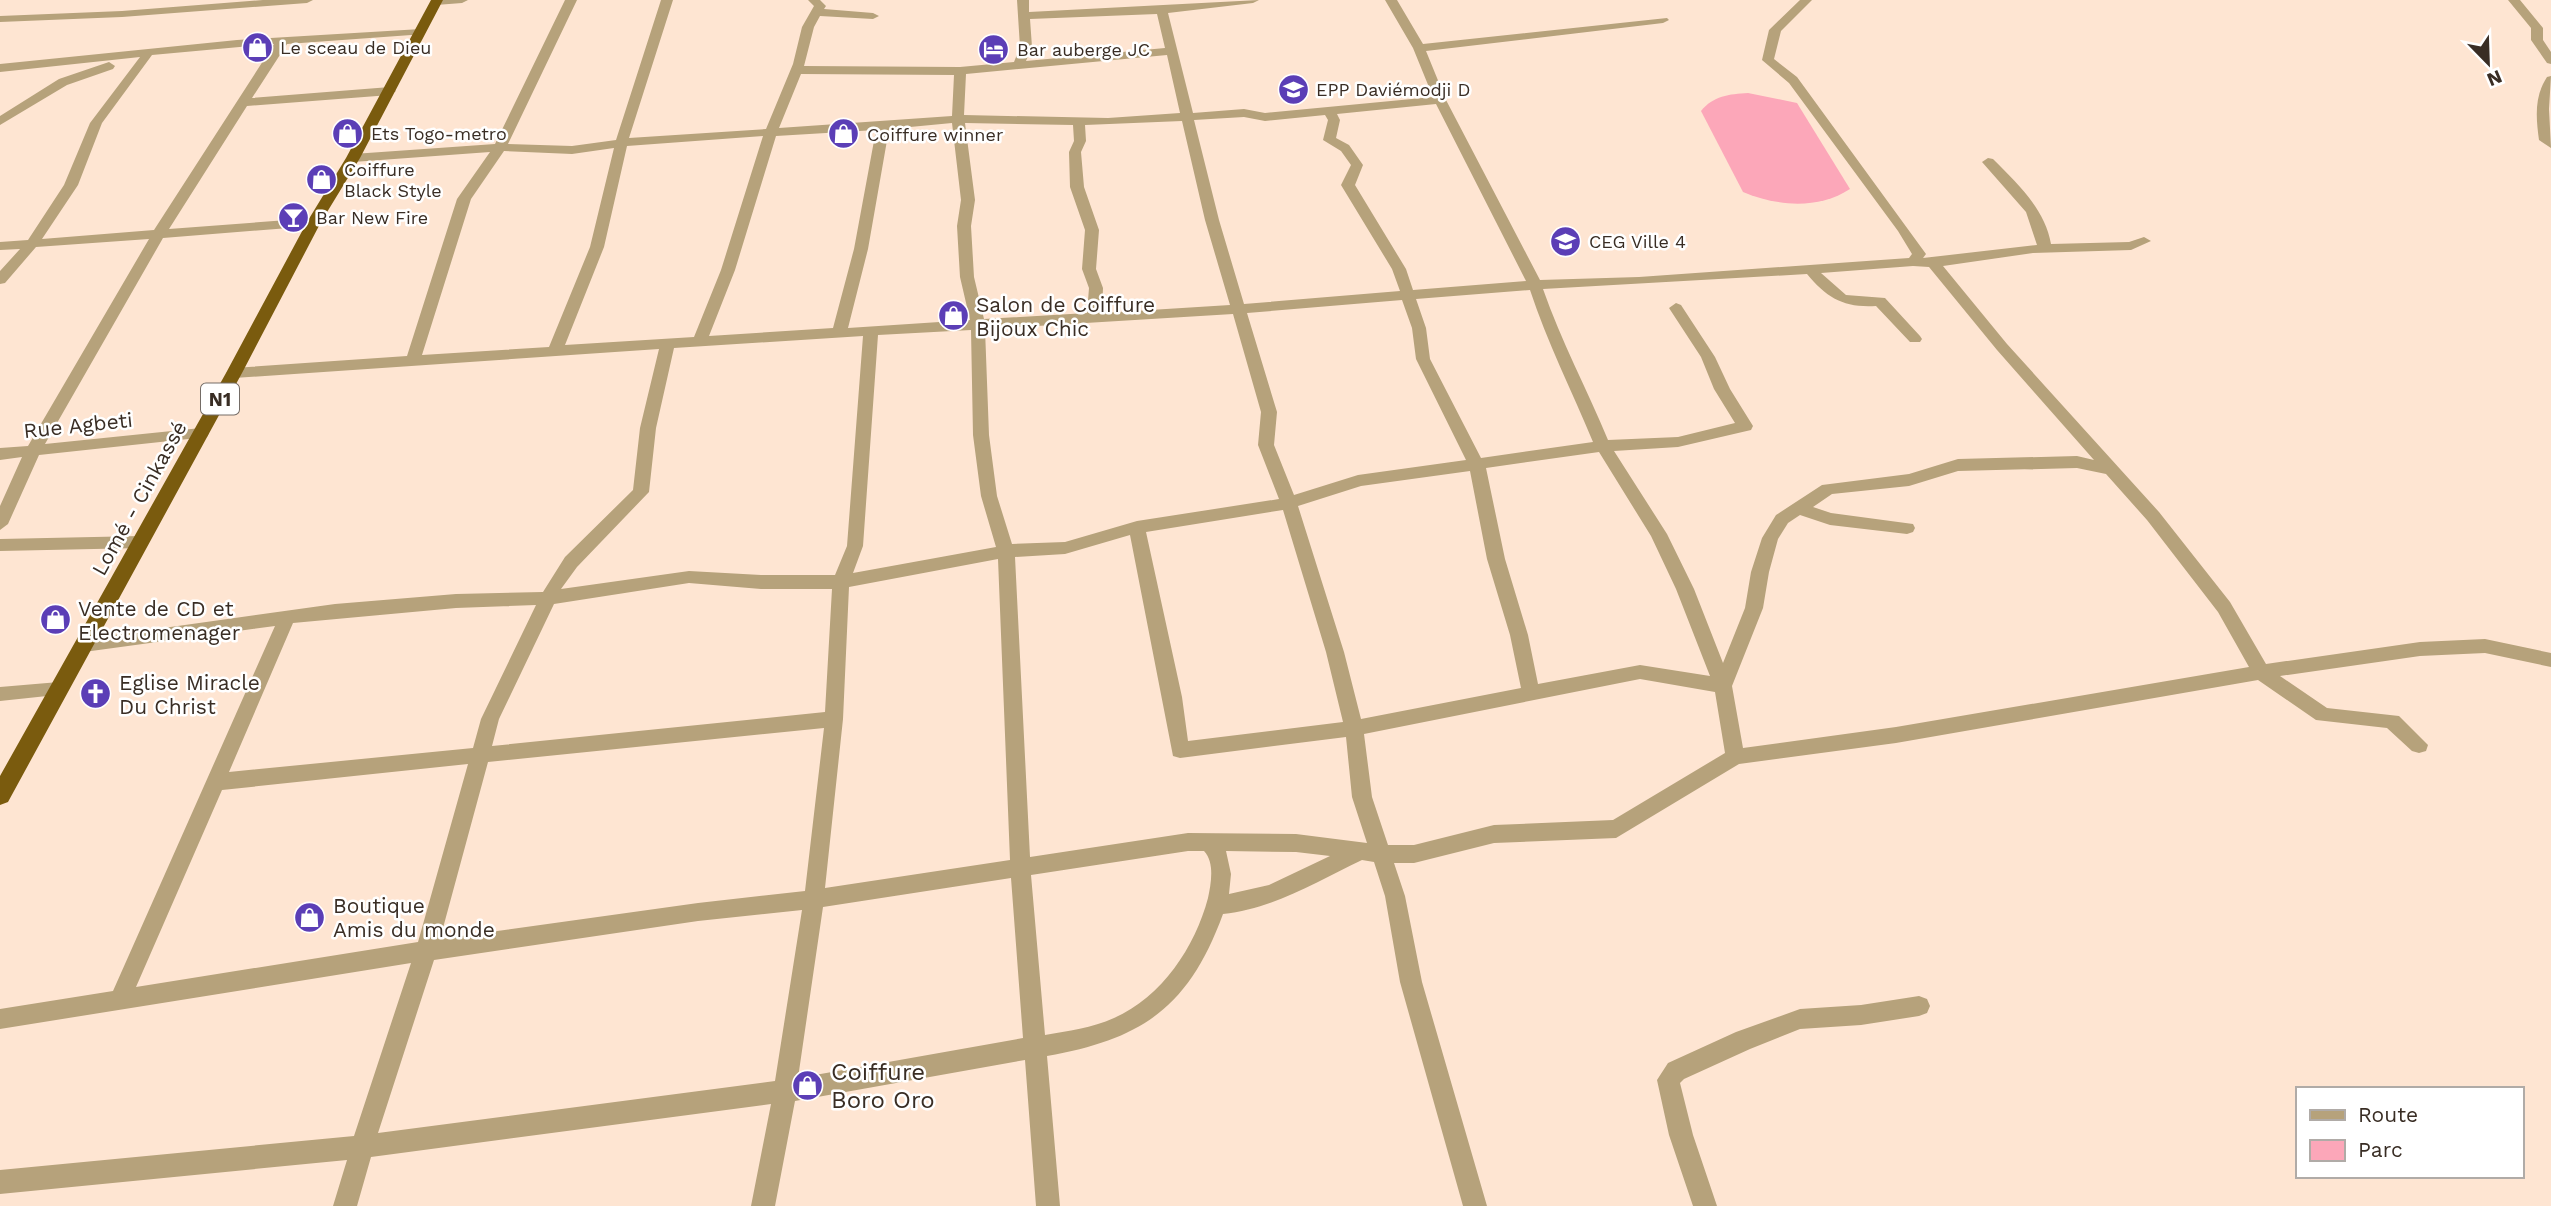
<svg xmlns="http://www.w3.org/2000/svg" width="2551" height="1206" font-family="'Work Sans',sans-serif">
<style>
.green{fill:#fca7b9}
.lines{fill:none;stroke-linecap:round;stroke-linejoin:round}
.minor{fill:#b6a27b;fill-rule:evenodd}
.trunk{fill:#7a5b0e;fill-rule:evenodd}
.labels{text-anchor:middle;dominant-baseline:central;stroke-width:5;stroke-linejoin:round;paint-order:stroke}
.far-poi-label{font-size:18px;fill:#392d24;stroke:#fff;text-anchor:start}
.shield{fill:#fff;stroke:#746c66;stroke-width:2}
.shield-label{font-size:19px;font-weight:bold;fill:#392d24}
.poi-label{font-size:21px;fill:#392d24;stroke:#fff;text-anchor:start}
.street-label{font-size:21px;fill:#392d24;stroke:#fff}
.near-poi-label{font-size:24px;fill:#392d24;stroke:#fff;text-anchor:start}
</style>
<rect width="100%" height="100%" fill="#fee5d2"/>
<!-- green -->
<path class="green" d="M1748,93L1797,103L1850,189C1818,210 1776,206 1743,192L1701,111C1713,96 1729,94 1748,93Z"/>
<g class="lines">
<!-- minor -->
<g class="minor">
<path d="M263,0H313L307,3L122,17L0,22V16L122,11Z"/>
<path d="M432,0H468L462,3L436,5L432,4Z"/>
<path d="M565,0H577L508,144L572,146L616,140L661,0H673L629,138L766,129L793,64L802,27L814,6L808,0H820L826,6L824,9L873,13L879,16L873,19L820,16L814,27L804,66L960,67L1014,62L1020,47L1017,0H1029V12L1259,0L1253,3L1168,13L1193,113L1244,109L1265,113L1433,97L1413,48L1385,0H1397L1423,44L1667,18L1669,20L1663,23L1426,51L1446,100L1540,280L1639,277L1909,258L1912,254L1898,231L1789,83L1762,60L1769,30L1800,0H1812L1781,31L1774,59L1797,77L1926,254L1923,258L2037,245L2026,212L1982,162L1988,158L1993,159C2017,183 2045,209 2051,244L2129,242L2144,237L2151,241L2131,250L2033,253L1943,266L2007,344L2159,512L2230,602L2266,664L2420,642L2485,639L2551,653V667L2485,653L2420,656L2280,676L2327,708L2399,716L2428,745L2426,751L2419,753L2412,751L2387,728L2316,720L2258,680L1896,743L1739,764L1616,838L1494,843L1414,863H1394L1405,896L1422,982L1487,1206H1463L1400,982L1385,896L1374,862L1362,860C1317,881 1274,909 1223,914C1189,1007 1143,1039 1047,1056L1060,1206H1036L1025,1060L795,1101L775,1206H751L771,1104L371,1157L357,1206H333L347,1160L0,1194V1170L354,1136L411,963L0,1029V1009L113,991L275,626L84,652L78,650L75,645L78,640L335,604L456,594L543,592L565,557L633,490L640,428L659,349L234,378L226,373L234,368L407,356L457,199L490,152L353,162L347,158L353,154L495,144ZM1157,14L1165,48L1026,61L1032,47L1030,19ZM1167,55L1180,113L1108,118L964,115L966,74ZM801,74L954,75L952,116L779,128ZM1436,104L1526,281L1413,290L1406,269L1355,185L1363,165L1349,145L1336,138L1340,120L1337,114ZM1325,115L1328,120L1323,140L1341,151L1351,165L1341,185L1392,269L1400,291L1244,304L1219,220L1194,120L1244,117L1265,121ZM1182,121L1205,220L1230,305L1102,313L1103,288L1096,269L1099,230L1084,187L1081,152L1086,141L1085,125ZM952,123L961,200L957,226L960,277L970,320L848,328L868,249L889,129ZM965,123L1073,125L1074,141L1069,152L1070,187L1085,230L1082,269L1089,288L1087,313L984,319L974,277L971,226L975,200ZM876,130L854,249L833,328L709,336L735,270L776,136ZM763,136L721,270L694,337L565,345L604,247L627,146ZM614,148L590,247L549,347L422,355L471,199L504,151L572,154ZM1913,266L1929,267L1997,350L2094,460L2077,456L1958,459L1909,474L1822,485L1776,515L1762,538L1751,572L1745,608L1723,663L1694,589L1667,534L1614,451L1678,447L1751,430L1753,426L1730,389L1715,357L1681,305L1676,303L1669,308L1701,357L1714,389L1735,423L1678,437L1608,440C1587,389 1561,341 1543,289L1807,274C1827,298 1844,308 1876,306L1910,342H1920L1922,339L1920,336L1885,298L1846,295L1821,273ZM1530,290C1547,342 1572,391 1593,442L1481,458L1430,359L1426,328L1416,299ZM1402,300L1412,328L1416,359L1466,460L1358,475L1294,495L1274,445L1277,412L1247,313ZM1233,314L1261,412L1258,445L1279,499L1137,521L1065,542L1012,544L997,496L989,435L985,329ZM971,330L973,435L981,496L996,547L853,573L863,546L878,335ZM863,336L847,546L835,575H761L689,571L561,589L577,567L649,492L656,428L674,348ZM1599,452L1651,536L1676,589L1710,676L1640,665L1538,684L1528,635L1505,559L1486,468ZM2077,468L2106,474L2147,520L2218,612L2249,667L1896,727L1743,748L1732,686L1763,608L1769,572L1778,539L1788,523L1800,515L1830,525L1907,534L1913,532L1915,528L1913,524L1831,513L1813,507L1832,494L1909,486L1958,471ZM1470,471L1487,559L1510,635L1521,688L1361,719L1344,652L1298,506L1361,486ZM1283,510L1326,652L1343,722L1188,741L1182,697L1146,532ZM1130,535L1173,756L1180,758L1346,737L1352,797L1367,843L1296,834L1188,833L1030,857L1015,557L1065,554ZM998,559L1010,860L825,888L843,719L849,587ZM689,583L761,589H832L825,712L492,746L499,719L554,604ZM536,605L481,719L473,748L229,772L293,623L456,608ZM1640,679L1715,692L1725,753L1613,820L1494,825L1414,845H1388L1372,797L1364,734ZM824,728L805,891L698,903L440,939L488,762ZM468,764L418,942L136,987L222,790ZM1188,851H1204C1215,863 1211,883 1208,898C1195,947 1162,997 1114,1018C1092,1028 1068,1031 1045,1035L1031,875ZM1226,851L1296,852L1330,856L1269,885L1229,894L1231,874ZM1011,878L1023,1038L798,1078L823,907ZM802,910L775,1081L378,1133L434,960L698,921Z"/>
<path d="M2508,0H2520L2543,28V40L2551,52V64L2547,63L2531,40V28Z"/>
<path d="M421,29L425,30V34L287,44L252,98L390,87L396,91L390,95L247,106L169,229L314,218L321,222L314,226L163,238L45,444L201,428L209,433L207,437L39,455L8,524L0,530V506L22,457L0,460V448L28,446L149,239L36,247L5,283L0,284V271L20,249L0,250V242L28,240L64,185L90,123L140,57L0,72V64L237,40ZM274,44L154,230L42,239L78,185L102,123L152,55Z"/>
<path d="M109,62L115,66L113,69L67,85L0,125V116L59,79Z"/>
<path d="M2551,76L2549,109L2551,148L2539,140C2536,118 2534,97 2547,77Z"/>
<path d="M141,536L149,542L141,548L0,551V539Z"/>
<path d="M59,682L66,684L68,689L66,694L0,701V687Z"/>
<path d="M1919,996L1927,999L1930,1006L1927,1013L1919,1016L1861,1025L1800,1029L1750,1049L1684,1079L1680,1083L1693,1135L1717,1206H1693L1669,1135L1657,1080L1668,1063L1736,1032L1800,1009L1861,1005Z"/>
</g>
<!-- trunk -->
<path class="trunk" d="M431,0H443L360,158L321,222L242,373L8,802L0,805V776L226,373L307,222L346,158Z"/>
</g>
<!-- icons -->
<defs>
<symbol id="shop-disc" viewBox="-11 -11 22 22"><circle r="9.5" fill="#5b3eb6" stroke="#fff"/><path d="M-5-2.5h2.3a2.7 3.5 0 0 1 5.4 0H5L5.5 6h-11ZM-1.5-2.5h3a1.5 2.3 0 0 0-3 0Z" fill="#fff"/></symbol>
<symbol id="hotel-disc" viewBox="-11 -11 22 22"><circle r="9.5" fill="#5b3eb6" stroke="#fff"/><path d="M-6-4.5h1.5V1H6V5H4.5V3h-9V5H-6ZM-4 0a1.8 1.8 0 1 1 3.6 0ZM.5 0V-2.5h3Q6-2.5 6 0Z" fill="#fff"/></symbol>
<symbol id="school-disc" viewBox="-11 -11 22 22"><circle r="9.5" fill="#5b3eb6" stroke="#fff"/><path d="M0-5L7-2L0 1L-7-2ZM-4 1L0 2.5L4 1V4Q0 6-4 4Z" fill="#fff"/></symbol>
<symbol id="bar-disc" viewBox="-11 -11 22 22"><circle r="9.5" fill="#5b3eb6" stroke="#fff"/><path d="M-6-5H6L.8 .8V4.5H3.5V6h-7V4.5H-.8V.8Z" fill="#fff"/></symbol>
<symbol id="church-disc" viewBox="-11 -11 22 22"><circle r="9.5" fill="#5b3eb6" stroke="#fff"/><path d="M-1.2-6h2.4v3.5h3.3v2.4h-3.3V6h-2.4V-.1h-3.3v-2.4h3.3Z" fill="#fff"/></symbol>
</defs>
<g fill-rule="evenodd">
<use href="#shop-disc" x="240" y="30" width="35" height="35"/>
<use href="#hotel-disc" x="976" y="32" width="35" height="35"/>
<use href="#school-disc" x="1276" y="72" width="35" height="35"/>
<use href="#shop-disc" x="330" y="116" width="35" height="35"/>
<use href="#shop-disc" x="826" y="116" width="35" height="35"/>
<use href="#shop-disc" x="304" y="162" width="35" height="35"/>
<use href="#bar-disc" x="276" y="200" width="35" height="35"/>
<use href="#school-disc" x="1548" y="224" width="35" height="35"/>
<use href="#shop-disc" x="936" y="298" width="35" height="35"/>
<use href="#shop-disc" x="38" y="602" width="35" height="35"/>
<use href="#church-disc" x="78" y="676" width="35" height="35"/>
<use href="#shop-disc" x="292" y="900" width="35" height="35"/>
<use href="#shop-disc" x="790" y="1068" width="35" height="35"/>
</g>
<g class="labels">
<!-- far-poi labels -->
<g class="far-poi-label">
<text x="280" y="47">Le sceau de Dieu</text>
<text x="1017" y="49">Bar auberge JC</text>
<text x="1316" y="89">EPP Daviémodji D</text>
<text x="371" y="133">Ets Togo-metro</text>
<text x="867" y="134">Coiffure winner</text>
<text x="344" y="169">Coiffure<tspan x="344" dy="21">Black Style</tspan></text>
<text x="316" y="217">Bar New Fire</text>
<text x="1589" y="241">CEG Ville 4</text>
</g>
<!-- shield labels -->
<rect class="shield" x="201" y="383.5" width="38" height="31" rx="5"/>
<g class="shield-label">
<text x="220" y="399">N1</text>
</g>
<!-- poi labels -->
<g class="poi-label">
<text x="976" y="304">Salon de Coiffure<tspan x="976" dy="24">Bijoux Chic</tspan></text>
<text x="78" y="608">Vente de CD et<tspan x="78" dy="24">Electromenager</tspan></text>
<text x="119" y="682">Eglise Miracle<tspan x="119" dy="24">Du Christ</tspan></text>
<text x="333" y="905">Boutique<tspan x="333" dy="24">Amis du monde</tspan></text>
</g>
<!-- street labels -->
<g class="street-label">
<text transform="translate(78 425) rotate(-6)">Rue Agbeti</text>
<text transform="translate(139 498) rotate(-61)">Lomé - Cinkassé</text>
</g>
<!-- near-poi labels -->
<g class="near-poi-label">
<text x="831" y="1072">Coiffure<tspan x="831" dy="28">Boro Oro</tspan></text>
</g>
</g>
<!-- legend -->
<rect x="2296" y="1087" width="228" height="91" fill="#ffffff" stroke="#b0aba7" stroke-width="2"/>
<rect x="2310" y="1110" width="35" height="10" fill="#b6a27b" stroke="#b0aba7" stroke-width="2"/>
<text x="2358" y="1122" font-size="21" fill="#392d24">Route</text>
<rect x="2310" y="1140" width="35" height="21" fill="#fca7b9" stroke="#b0aba7" stroke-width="2"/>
<text x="2358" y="1157" font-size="21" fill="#392d24">Parc</text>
<!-- north arrow -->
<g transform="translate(2488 63) rotate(157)" stroke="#ffffff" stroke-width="5" paint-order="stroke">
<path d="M0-5L12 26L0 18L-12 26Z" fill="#392d24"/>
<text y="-10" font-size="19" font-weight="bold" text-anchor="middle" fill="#392d24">N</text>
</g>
</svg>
